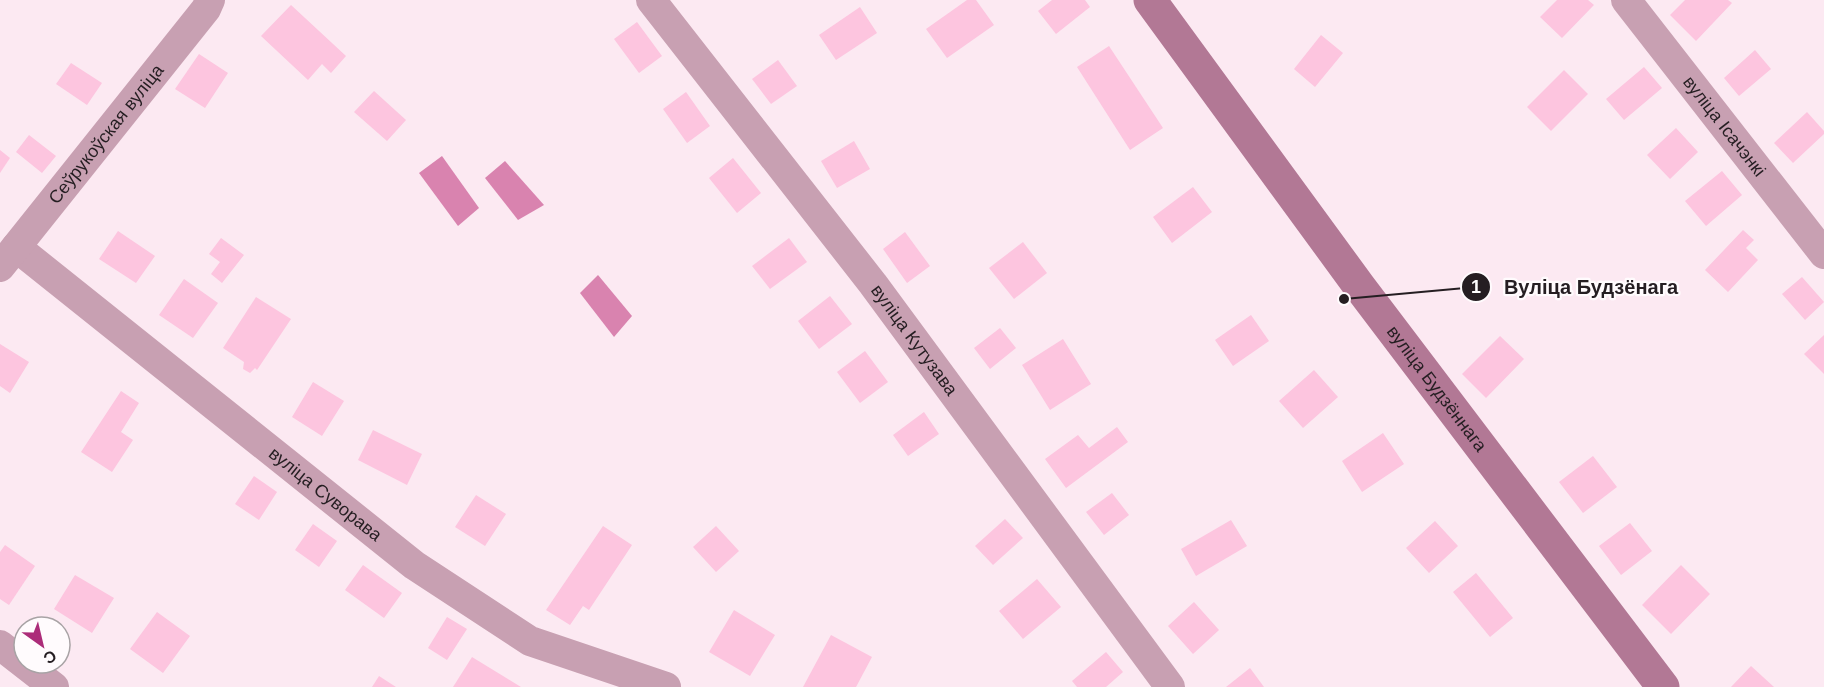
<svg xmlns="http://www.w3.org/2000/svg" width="1824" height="687" font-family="Arial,sans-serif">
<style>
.water{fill:#d983af}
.building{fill:#fdc5df}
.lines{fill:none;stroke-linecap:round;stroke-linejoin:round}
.street{stroke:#c8a0b2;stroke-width:30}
.secondary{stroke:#b27895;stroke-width:33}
.labels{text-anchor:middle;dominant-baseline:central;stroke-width:4.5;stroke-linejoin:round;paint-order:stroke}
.street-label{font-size:18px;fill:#251e22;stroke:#fffbfd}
.leader{fill:none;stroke:#251e22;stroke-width:2}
.callout-dot{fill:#251e22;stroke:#fffbfd;stroke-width:2}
.mark-label{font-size:18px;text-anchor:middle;font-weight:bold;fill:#fff}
.callout-label{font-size:20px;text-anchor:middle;font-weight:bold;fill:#251e22;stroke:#fffbfd;stroke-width:4.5;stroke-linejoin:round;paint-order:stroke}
</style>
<rect width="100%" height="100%" fill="#fce9f2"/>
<!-- water -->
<g class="water">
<path d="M442,156L479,208L458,226L419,173Z"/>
<path d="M505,161L544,205L518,220L485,178Z"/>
<path d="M598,275L632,316L614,337L580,293Z"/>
</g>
<!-- building -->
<g class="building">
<path d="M967,0H976L994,25L947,58L926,29Z"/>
<path d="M1052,0H1085L1090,7L1056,34L1038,11Z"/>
<path d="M1557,0H1588L1594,5L1562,38L1540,17Z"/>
<path d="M1685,0H1728L1732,3L1696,41L1670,15Z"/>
<path d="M291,5L346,56L331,73L322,64L308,80L261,36Z"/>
<path d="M860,7L877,33L836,60L819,35Z"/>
<path d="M637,22L662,56L639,73L614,39Z"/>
<path d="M1321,35L1343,53L1315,87L1294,69Z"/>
<path d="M1109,46L1163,128L1130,150L1077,67Z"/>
<path d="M1755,50L1771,69L1739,96L1724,78Z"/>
<path d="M199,54L228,73L205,108L175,89Z"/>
<path d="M778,60L797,86L771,104L752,79Z"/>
<path d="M71,63L102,83L87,105L56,84Z"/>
<path d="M1644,67L1662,88L1624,120L1606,99Z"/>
<path d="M1564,70L1588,94L1551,131L1527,107Z"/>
<path d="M374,91L406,120L387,141L354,112Z"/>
<path d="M686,92L710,126L687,143L663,109Z"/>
<path d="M1807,112L1824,131V134L1793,163L1774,143Z"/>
<path d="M1676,128L1698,152L1670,179L1647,155Z"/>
<path d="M29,135L56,156L42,173L16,152Z"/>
<path d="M854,141L870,169L837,188L821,161Z"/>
<path d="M0,150L10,158L0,173Z"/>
<path d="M733,158L761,193L737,213L709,178Z"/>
<path d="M1722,171L1742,195L1706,226L1685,201Z"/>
<path d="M1193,187L1212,212L1172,243L1153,217Z"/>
<path d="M1743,230L1754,240L1746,248L1758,260L1728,292L1705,270Z"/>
<path d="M118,231L155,256L136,283L99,259Z"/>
<path d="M905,232L930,266L907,283L883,249Z"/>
<path d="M221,238L244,255L222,283L211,274L220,262L209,254Z"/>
<path d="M789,238L807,262L770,289L752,266Z"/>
<path d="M1023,242L1047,273L1014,299L989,268Z"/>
<path d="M1802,277L1824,302L1805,320L1782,294Z"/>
<path d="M184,279L218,303L193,338L159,315Z"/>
<path d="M830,296L852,324L819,349L798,321Z"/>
<path d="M256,297L291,319L257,370L255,368L250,373L243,369L244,362L223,348Z"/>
<path d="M1251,315L1269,341L1233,366L1215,340Z"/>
<path d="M1000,328L1016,348L990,369L974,348Z"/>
<path d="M1824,335V374L1804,354Z"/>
<path d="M1500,336L1524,359L1486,398L1462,374Z"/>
<path d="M1063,339L1091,384L1050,410L1022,365Z"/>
<path d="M0,344L29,362L10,393L0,386Z"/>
<path d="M865,351L888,382L860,403L837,372Z"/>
<path d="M1314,370L1338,397L1303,428L1279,401Z"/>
<path d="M313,382L344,401L322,436L292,417Z"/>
<path d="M121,391L139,403L121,432L133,440L112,472L81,452Z"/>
<path d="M924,412L939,434L908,456L893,435Z"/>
<path d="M1117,427L1128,442L1066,488L1045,459L1078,435L1089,448Z"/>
<path d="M373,430L422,454L407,485L358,460Z"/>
<path d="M1383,433L1404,464L1362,492L1342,461Z"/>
<path d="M1593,456L1617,487L1583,513L1559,482Z"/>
<path d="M254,476L277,492L259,520L235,504Z"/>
<path d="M1112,493L1129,515L1104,535L1086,512Z"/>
<path d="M476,495L506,514L485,546L455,527Z"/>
<path d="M1005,519L1023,538L993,565L975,546Z"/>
<path d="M1231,520L1247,546L1196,576L1181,549Z"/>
<path d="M1435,521L1458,546L1429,573L1406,548Z"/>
<path d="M1630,523L1652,551L1621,575L1599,546Z"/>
<path d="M313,524L337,541L319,567L295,550Z"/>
<path d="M603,526L632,545L589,610L583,606L570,625L546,610Z"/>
<path d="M716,526L739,551L716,572L693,547Z"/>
<path d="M5,545L35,566L9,605L0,599V552Z"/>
<path d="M363,565L402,593L384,618L345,590Z"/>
<path d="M1681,565L1710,594L1671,634L1642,605Z"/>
<path d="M1476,573L1513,618L1490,637L1453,592Z"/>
<path d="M75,575L114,598L92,633L54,609Z"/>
<path d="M1037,579L1061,607L1023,639L999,611Z"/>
<path d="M1194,602L1219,630L1193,654L1168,626Z"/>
<path d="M734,610L775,635L750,676L709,652Z"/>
<path d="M157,612L190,636L163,673L130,649Z"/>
<path d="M447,617L467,629L447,660L428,648Z"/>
<path d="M831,635L872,657L856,687H803Z"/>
<path d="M1106,652L1123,672L1106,687H1077L1072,681Z"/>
<path d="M472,657L521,687H453Z"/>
<path d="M1751,666L1774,687H1731Z"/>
<path d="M1250,668L1264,687H1226Z"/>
<path d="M379,676L396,687H372Z"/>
</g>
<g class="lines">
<!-- street -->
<g class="street">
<path id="s1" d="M651,0L873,284L1170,687"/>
<path id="s2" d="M1626,0L1824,254"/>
<path id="s3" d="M16,247L414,565L530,641L666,687"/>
<path id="s4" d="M0,267L206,9L210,0"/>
<path d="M0,645L54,687"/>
</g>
<!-- secondary -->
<path class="secondary" id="s5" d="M1150,0L1359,286L1663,687"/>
</g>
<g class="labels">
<!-- street labels -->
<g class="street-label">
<text stroke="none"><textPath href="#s2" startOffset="160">вуліца Ісачэнкі</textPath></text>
<text stroke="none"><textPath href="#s4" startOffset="170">Сеўрукоўская вуліца</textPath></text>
<text stroke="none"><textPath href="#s1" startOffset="430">вуліца Кутузава</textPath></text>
<text stroke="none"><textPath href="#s5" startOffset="483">вуліца Будзённага</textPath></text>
<text stroke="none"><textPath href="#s3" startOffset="396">вуліца Суворава</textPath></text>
</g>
</g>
<!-- callouts -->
<path class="leader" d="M1344 299L1476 287"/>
<g class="callout-dot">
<circle cx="1344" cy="299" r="6"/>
<circle cx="1476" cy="287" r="15"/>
</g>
<g class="mark-label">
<text x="1476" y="293">1</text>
</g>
<g class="callout-label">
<text x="1591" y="294">Вуліца Будзёнага</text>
</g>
<!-- north arrow -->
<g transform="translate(42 645) rotate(146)"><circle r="28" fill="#fffbfd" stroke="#a8a3a5" stroke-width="1.5"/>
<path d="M0-4.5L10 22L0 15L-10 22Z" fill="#ac2c79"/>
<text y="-9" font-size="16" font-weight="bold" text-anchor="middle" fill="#251e22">С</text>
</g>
</svg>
